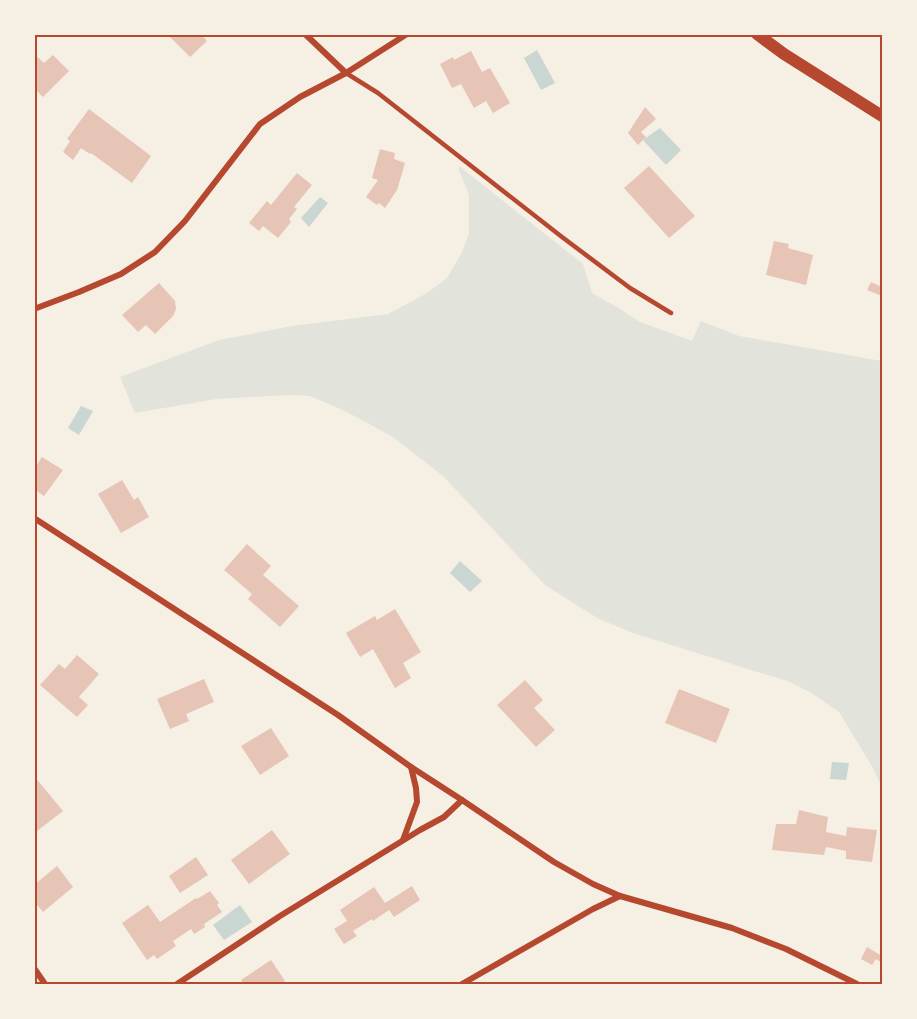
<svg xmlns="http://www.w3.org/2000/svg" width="917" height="1019" font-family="'Source Sans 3',sans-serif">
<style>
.green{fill:#e2e4dc}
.water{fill:#c9d6d2}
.building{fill:#e6c5b7}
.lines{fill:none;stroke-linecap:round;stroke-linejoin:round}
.service{stroke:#b5482f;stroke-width:4.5}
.minor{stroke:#b5482f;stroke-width:6}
.secondary{stroke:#b5482f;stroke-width:12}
.neatline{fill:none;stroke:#b5482f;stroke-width:2}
</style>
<rect width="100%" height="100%" fill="#f6efe4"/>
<!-- green -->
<path class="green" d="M459,166L583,264L592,293L617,307L640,322L692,341L701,321L739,336L882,361V788L873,768L839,712L813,694L790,682L633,633L599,619L581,608L545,585L443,476L393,437L345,411L310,396L289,395L216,399L135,413L120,377L219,340L292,326L388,314L427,293L447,278L461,254L469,234V195L459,170Z"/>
<!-- water -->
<g class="water">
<path d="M537,50L555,83L541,90L524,58Z"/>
<path d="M660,128L681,150L666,165L643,140Z"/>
<path d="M320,197L328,203L309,227L301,218Z"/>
<path d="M81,406L93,411L79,435L68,428Z"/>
<path d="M460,561L482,581L470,592L450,573Z"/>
<path d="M832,762L849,763L846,780L830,779Z"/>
<path d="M240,905L252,922L224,940L213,925Z"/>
</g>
<!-- building -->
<g class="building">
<path d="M167,34H201L207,41L190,57Z"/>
<path d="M471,51L482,72L490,68L510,103L493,113L486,101L474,108L461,84L452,88L440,64L453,57L454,60Z"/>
<path d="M34,54L44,63L53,55L69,71L43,97L34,88L36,79Z"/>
<path d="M645,107L656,119L641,132L646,137L638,145L628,133Z"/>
<path d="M89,109L151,156L132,183L91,153L90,154L81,148L73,160L63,152L70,141L67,139Z"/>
<path d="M380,149L395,153L394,159L405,163L397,190L385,208L379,203L377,205L366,197L378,180L372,178Z"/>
<path d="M649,166L695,216L669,238L624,188Z"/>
<path d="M297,173L312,185L294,207L297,209L289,219L291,222L278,238L263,226L259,231L249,223L267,201L271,205Z"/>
<path d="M774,241L789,244L788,248L813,255L806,285L766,275Z"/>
<path d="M871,282L882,287V296L867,290Z"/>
<path d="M159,283L175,301L176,309L173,316L155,334L146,325L138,332L122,315Z"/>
<path d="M42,457L63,470L44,496L34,489V469Z"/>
<path d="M122,480L134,500L138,497L149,517L121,533L98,494Z"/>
<path d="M247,544L271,566L263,575L299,606L280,627L248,599L252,594L224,570Z"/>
<path d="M395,609L421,652L403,663L411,678L395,688L373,649L360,657L346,633L375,616L377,620Z"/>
<path d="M77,655L99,674L79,697L88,705L77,717L40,685L59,664L65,669Z"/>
<path d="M204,679L214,702L186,714L189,721L170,729L157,699Z"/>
<path d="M525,680L543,700L534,708L555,730L536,747L497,705Z"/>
<path d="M679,689L730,709L716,743L665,723Z"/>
<path d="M271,728L289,756L260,775L241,746Z"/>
<path d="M34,776L63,811L37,831L34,828Z"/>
<path d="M799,810L828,817L826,832L846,836L847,827L877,830L872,862L846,859V851L826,847L824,855L772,850L776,824H796Z"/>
<path d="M272,830L290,854L249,884L231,860Z"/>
<path d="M196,857L208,875L180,893L169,876Z"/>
<path d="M57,866L73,887L43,912L34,901V885Z"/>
<path d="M412,886L420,900L394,917L389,910L373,921L372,919L353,931L357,936L344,944L334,929L347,921L340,910L374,887L385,903Z"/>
<path d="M210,891L219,903L217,905L222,912L204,924L205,927L194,934L191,929L173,941L176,946L157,959L154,955L147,960L122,923L148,905L160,922L196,898L197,899Z"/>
<path d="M867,947L882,956V963L876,959L872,965L861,959Z"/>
<path d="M271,960L285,981L280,984H243L241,980Z"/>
</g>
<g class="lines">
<!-- service -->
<path class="service" d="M346,73L378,93L562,237L630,288L671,313"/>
<!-- minor -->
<g class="minor">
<path d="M305,34L346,73"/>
<path d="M34,309L79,292L121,274L155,252L185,221L260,124L300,97L346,73L407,34"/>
<path d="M34,518L338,715L411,767L462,800L554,862L593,884L620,896L732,928L786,949L857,984"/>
<path d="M403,840L417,802L416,788L411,767"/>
<path d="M34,968L45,984"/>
<path d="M177,984L280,916L420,830L444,817L462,800"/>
<path d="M462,984L593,909L620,896"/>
</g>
<!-- secondary -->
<path class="secondary" d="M757,34L784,54L882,116"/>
</g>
<!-- border -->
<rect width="917" height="1019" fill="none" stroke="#f6efe4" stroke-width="72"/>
<rect x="36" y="36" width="845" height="947" class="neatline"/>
</svg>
